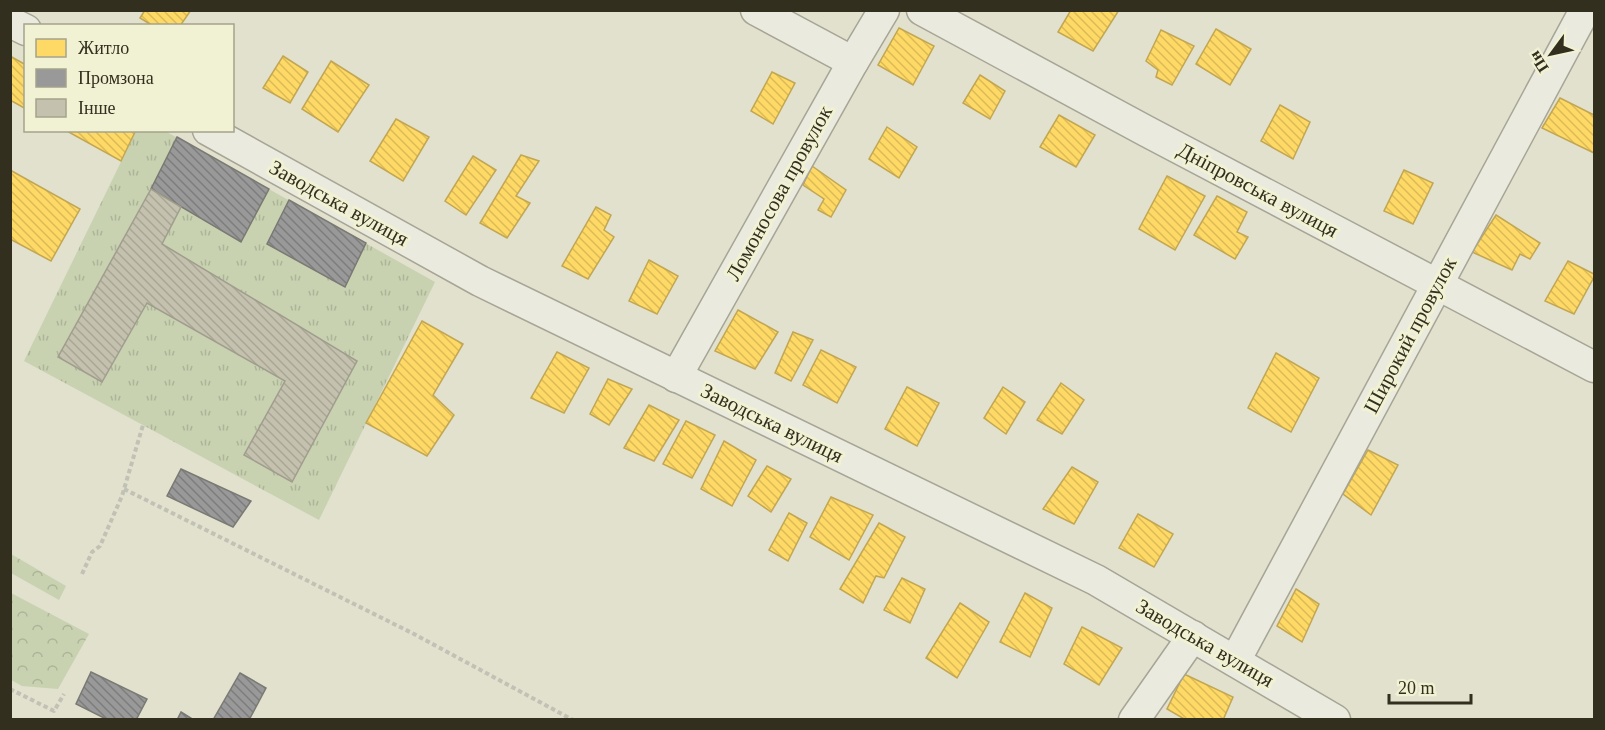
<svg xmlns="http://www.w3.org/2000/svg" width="1605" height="730" font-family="Georgia,serif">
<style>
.grass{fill:url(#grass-tufts)}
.park{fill:url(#park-crowns)}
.homes{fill:url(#homes-back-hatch);stroke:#c2a651;stroke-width:1.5}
.industry{fill:url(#industry-back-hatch);stroke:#7a7974;stroke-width:1.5}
.building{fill:url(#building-back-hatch);stroke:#a09d8d;stroke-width:1.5}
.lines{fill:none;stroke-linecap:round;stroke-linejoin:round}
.minor-casing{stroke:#a6a596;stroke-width:33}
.path{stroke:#c2c1b5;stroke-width:4;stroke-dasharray:4.5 3;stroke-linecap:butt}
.minor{stroke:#eaeade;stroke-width:30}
.labels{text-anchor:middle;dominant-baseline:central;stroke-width:6;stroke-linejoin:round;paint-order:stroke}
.street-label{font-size:21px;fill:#332f1f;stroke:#f1f1d3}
</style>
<defs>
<pattern id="grass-tufts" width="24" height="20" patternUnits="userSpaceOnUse" patternTransform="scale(1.5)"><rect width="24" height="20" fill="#c8d2b1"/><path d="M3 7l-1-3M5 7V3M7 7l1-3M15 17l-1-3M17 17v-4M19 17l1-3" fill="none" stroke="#acb598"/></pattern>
<pattern id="park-crowns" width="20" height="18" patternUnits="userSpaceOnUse" patternTransform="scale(1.5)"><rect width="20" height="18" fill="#c8d2b1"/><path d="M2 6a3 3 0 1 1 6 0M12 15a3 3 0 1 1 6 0" fill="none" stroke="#acb598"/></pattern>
<pattern id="homes-back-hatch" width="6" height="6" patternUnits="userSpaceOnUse" patternTransform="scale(1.5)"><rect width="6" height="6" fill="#ffd966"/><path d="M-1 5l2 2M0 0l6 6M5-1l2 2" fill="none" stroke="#dbbb58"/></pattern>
<pattern id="industry-back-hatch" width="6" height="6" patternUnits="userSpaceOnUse" patternTransform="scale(1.5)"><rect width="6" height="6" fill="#999"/><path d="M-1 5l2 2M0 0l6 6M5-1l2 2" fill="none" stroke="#7d7d7c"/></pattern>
<pattern id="building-back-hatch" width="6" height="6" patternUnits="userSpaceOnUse" patternTransform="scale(1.5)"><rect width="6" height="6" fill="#c4c1ae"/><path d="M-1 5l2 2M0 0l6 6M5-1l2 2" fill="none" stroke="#a9a695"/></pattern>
</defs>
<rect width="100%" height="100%" fill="#e1e1cd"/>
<!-- grass -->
<path class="grass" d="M136,131H165L435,282L319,520L24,361Z"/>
<!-- park -->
<g class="park">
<path d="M11,554L66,586L59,600L11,573Z"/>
<path d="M11,593L89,634L58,689L22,686L11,680Z"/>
</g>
<!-- homes -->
<g class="homes">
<path d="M145,10H191L180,26H153L140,18Z"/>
<path d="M1071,10H1119L1093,51L1058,32Z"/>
<path d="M899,28L934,46L913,85L878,65Z"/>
<path d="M1216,29L1251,49L1230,85L1196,64Z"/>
<path d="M1161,30L1194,46L1172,85L1156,77L1158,70L1146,61Z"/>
<path d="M10,56L26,65V109L10,100Z"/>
<path d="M283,56L308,72L290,103L263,88Z"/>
<path d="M331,61L369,85L338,132L302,109Z"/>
<path d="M772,72L795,83L773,124L751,111Z"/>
<path d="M980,75L1005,91L990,119L963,103Z"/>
<path d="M1560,98L1594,115V153L1542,128Z"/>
<path d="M1280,105L1310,122L1293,159L1261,141Z"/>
<path d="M1059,115L1095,135L1076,167L1040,147Z"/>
<path d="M396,119L429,137L403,181L370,161Z"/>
<path d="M887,127L917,147L899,178L869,159Z"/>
<path d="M65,130H136L121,161Z"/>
<path d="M521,155L539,161L516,196L530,203L507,238L480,223Z"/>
<path d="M473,156L496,170L466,215L445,201Z"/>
<path d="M812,166L846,190L831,217L818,210L824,199L803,185Z"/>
<path d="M10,170L80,209L51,261L10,239Z"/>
<path d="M1404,170L1433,183L1413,224L1384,211Z"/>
<path d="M1167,176L1205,196L1175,250L1139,229Z"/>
<path d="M1217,196L1247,212L1237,232L1248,237L1235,259L1194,235Z"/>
<path d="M596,207L611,215L604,230L614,237L588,279L562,266Z"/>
<path d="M1496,215L1540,243L1530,259L1520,254L1512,270L1472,252Z"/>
<path d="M649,260L678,276L657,314L629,301Z"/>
<path d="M1568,261L1594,274V277L1574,314L1545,301Z"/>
<path d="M738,310L778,332L755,369L715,351Z"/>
<path d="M422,321L463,344L433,395L454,415L427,456L366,423Z"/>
<path d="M793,332L813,340L791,381L775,373Z"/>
<path d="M821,350L856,367L837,403L803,385Z"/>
<path d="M557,352L589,368L564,413L531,398Z"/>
<path d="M1276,353L1319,378L1291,432L1248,408Z"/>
<path d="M608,379L632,389L609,425L590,414Z"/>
<path d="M1061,383L1084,400L1062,434L1037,420Z"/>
<path d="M907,387L939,403L917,446L885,429Z"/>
<path d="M1003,387L1025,402L1006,434L984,418Z"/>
<path d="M649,405L679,420L654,461L624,448Z"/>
<path d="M686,421L715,435L692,478L663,464Z"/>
<path d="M724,441L756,460L732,506L701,489Z"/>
<path d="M1368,450L1398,465L1371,515L1343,494Z"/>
<path d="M767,466L791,479L771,512L748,496Z"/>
<path d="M1072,467L1098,482L1074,524L1043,509Z"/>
<path d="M831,497L873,515L849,560L810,537Z"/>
<path d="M789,513L807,523L788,561L769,550Z"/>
<path d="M1138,514L1173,534L1154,567L1119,548Z"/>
<path d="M879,523L905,537L884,578L876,576L863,603L840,589Z"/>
<path d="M902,578L925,589L910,623L884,610Z"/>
<path d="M1296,589L1319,604L1302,642L1277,626Z"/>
<path d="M1025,593L1052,608L1030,657L1000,642Z"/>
<path d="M960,603L989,622L957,678L926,658Z"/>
<path d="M1082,627L1122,648L1099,685L1064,664Z"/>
<path d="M1184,674L1233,697L1223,720H1186L1167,709Z"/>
</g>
<!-- industry -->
<g class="industry">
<path d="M177,137L269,189L241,242L151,189Z"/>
<path d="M289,200L366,243L345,287L267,244Z"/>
<path d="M181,469L251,501L233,527L167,496Z"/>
<path d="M91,672L147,699L136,720H108L76,704Z"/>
<path d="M240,673L266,688L249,720H213Z"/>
<path d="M181,712L194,720H177Z"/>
</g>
<!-- building -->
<path class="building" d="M151,189L181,207L162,244L357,361L292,482L244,455L285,381L147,303L102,382L58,357Z"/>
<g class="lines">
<defs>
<g id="minor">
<path d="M756,10L853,62"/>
<path d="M922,10L1146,131L1594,367"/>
<path d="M10,22L26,30"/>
<path d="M208,130L480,281L1096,580L1335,720"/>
<path d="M676,377L853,62L884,10"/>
<path d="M1235,661L1585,10"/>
<path d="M1134,720L1193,636"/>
</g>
</defs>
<!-- minor casing -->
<use href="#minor" class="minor-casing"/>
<!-- path -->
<g class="path">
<path d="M124,489L414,634L573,720"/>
<path d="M82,574L92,552L100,546L122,496L143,425"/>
<path d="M10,689L54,711L64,694"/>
</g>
<!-- minor -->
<use href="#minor" class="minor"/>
</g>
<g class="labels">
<!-- street labels -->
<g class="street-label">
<text transform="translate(1258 190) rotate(28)">Дніпровська вулиця</text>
<text transform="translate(779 193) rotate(-61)">Ломоносова провулок</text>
<text transform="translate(339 203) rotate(29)">Заводська вулиця</text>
<text transform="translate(1410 335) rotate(-62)">Широкий провулок</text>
<text transform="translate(772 423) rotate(26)">Заводська вулиця</text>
<text transform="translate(1205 643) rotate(30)">Заводська вулиця</text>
</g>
</g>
<!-- border -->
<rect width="1605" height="730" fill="none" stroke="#332f1f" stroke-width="24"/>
<!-- legend -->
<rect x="24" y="24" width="210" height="108" fill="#f1f1d3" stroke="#a5a38b" stroke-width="1.5"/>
<rect x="36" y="39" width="30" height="18" fill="#ffd966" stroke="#a5a38b" stroke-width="1.5"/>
<text x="78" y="54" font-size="18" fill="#332f1f">Житло</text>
<rect x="36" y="69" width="30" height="18" fill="#999999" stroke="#a5a38b" stroke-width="1.5"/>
<text x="78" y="84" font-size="18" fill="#332f1f">Промзона</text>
<rect x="36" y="99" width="30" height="18" fill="#c4c1ae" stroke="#a5a38b" stroke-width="1.5"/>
<text x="78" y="114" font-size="18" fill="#332f1f">Інше</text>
<!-- north arrow -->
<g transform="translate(1551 54) rotate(237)" stroke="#f1f1d3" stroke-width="4.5" paint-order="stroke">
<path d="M0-4.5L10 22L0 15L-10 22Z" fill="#332f1f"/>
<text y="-9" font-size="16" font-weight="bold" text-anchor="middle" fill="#332f1f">Пн</text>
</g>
<!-- scale -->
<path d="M1389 694v9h82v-9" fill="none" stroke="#332f1f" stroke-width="3"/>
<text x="1398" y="694" font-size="18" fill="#332f1f" stroke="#f1f1d3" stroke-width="4.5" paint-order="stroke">20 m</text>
</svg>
